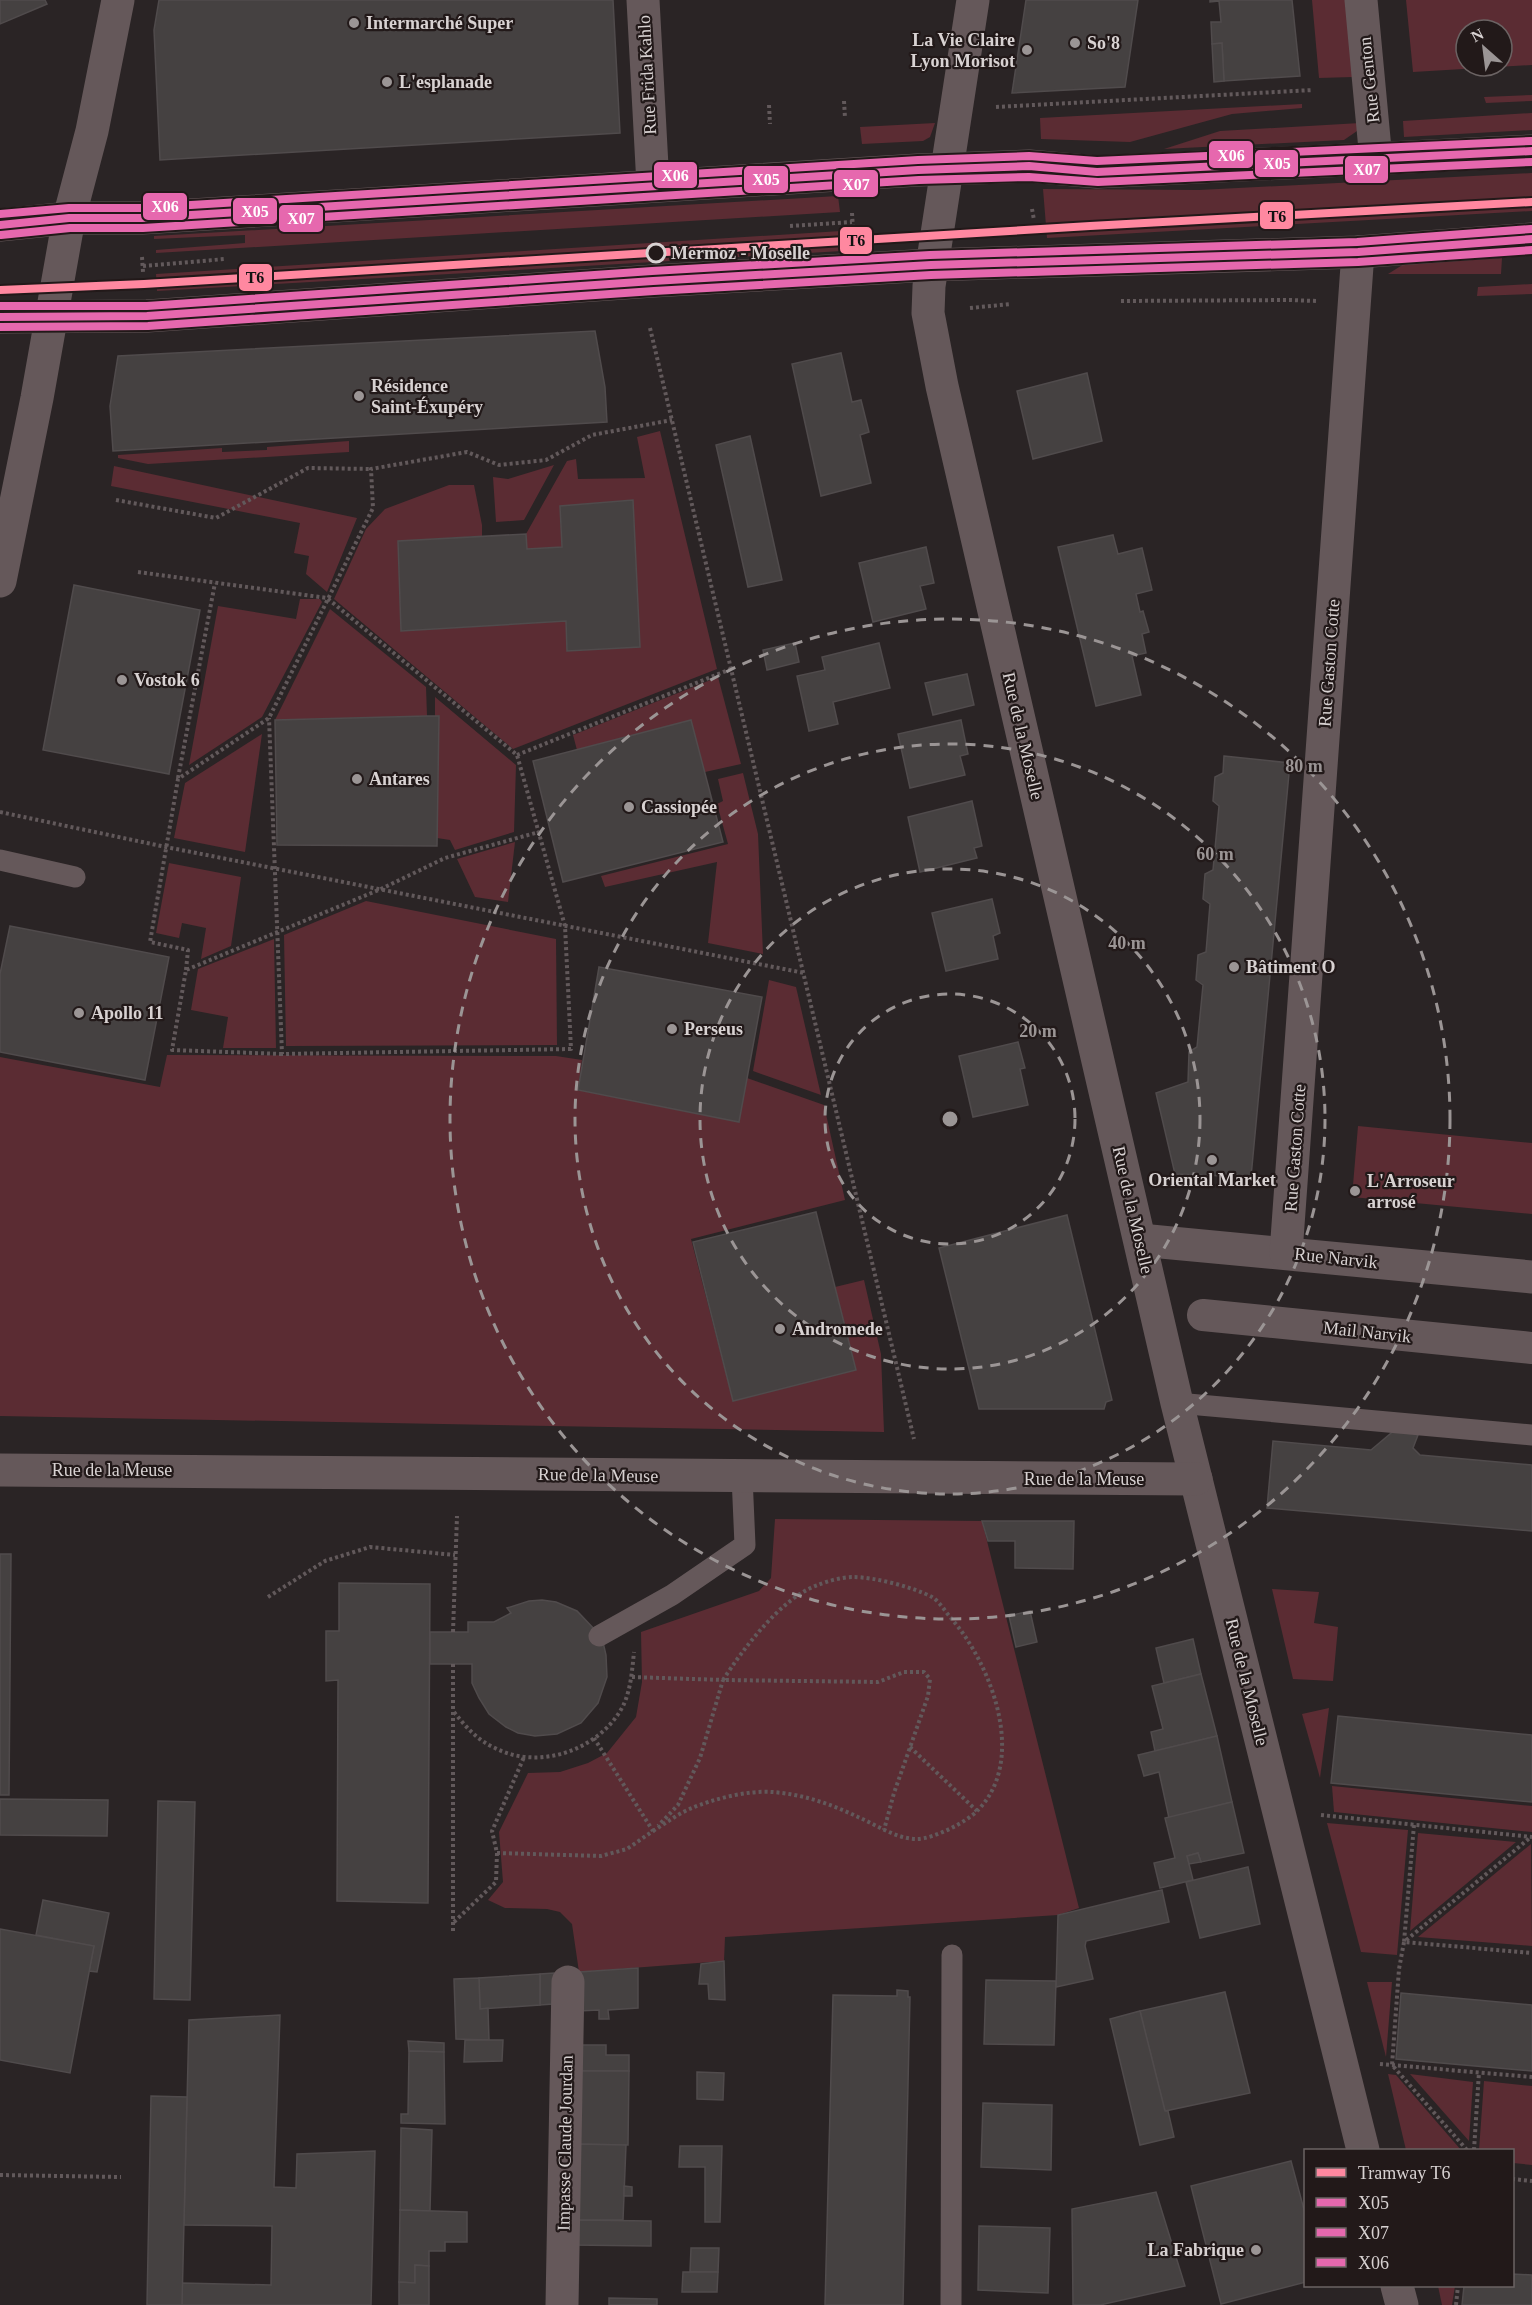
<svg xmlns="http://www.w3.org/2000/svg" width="1532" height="2305" font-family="Georgia,serif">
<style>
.green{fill:#5b2c33;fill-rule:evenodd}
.building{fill:#454141;stroke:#504b4c;stroke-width:1.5}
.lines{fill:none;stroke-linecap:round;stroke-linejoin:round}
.path{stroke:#62595b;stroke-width:4;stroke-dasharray:3 3;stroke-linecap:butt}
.service{stroke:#65585a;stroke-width:21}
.pedestrian{stroke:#65585a;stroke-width:32}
.minor{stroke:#65585a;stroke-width:33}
.primary{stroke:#66585a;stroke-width:33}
.bus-1-casing{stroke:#221919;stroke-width:12}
.bus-2-casing{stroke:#221919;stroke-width:12}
.bus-3-casing{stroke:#221919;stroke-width:12}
.bus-1{stroke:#e668ae;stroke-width:8}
.bus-2{stroke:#e668ae;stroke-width:8}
.bus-3{stroke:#e668ae;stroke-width:8}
.tram-1-casing{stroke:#221919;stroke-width:12}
.tram-1{stroke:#ff88a0;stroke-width:8}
.ring{fill:none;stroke:#9b9595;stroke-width:3;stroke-dasharray:10 8}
.poi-dot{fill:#9b9595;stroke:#221919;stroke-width:2}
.stop-dot{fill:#221919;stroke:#d8d2d2;stroke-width:3}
.labels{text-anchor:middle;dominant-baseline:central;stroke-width:4.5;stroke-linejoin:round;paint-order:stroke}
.poi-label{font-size:18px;font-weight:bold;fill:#d8d2d2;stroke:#221919;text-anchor:start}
.street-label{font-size:18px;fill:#d8d2d2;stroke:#221919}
.stop-label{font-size:18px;font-weight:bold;fill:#d8d2d2;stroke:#221919;text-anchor:start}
.centre{fill:#9b9595;stroke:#221919;stroke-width:3}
.ring-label{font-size:18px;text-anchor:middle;font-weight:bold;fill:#9b9595;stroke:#221919;stroke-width:4.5;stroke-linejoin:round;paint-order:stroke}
.line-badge{stroke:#221919;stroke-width:2}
.badge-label{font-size:16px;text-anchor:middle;font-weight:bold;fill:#fff}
.pale-badge-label{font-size:16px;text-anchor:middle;font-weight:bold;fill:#111}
</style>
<rect width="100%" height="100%" fill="#2a2425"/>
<!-- green -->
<g class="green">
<path d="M1312,0H1345L1353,77L1319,78Z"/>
<path d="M1406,0H1532V65L1413,72ZM1466,30H1502V66H1466Z"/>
<path d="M1532,95V101L1486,103L1484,97Z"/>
<path d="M1302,104V108L1232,114L1130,142L1041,139L1040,118Z"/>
<path d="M1532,113V130L1404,137L1403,121Z"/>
<path d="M935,123L930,137L923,141L862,144L860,127Z"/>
<path d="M1360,123L1357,131L1344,140L1164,149L1220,131Z"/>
<path d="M1532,173V211L1047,238L1043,189L1199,190Z"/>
<path d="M838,196L840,212L156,253V250L245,243V235L154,239V236Z"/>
<path d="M841,231V237L769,243L770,249L842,245V251L157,291L156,274Z"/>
<path d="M1502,258L1501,274H1388L1404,264Z"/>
<path d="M1532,284V294L1477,296L1478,287Z"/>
<path d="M660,431L717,669L513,749L334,599L366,529L385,509L449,485H474L482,525V536L398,541L401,631L566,621L568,651L640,647L633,500L560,506L562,547L527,549L526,534L567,461L576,459L578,479L645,478L637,437Z"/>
<path d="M349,441V452L148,464L118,458V455L222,448V452L267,450V447Z"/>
<path d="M554,465L524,520L496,522L493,477L508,479Z"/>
<path d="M114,466L357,518L327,592L306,574L309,556L294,553L300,523L111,486Z"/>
<path d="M300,599H320L322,602L262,717L189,765L218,606L296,619Z"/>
<path d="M330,609L426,687L427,716L275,720Z"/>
<path d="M718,677L741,764L705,772L577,750L573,735Z"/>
<path d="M435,697L516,765L514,832L455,850L450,840L437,838L439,716H435Z"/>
<path d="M262,734L245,852L174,838L185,783Z"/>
<path d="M743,773L758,834L763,954L708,943L717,862L605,887L601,876L728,844L717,804L723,801L718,779Z"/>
<path d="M515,842L508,902L475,897L457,859Z"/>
<path d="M169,863L241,877L231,946L201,959L206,928L182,923L179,938L156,933Z"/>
<path d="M366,901L556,939L557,1045L286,1046L284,935Z"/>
<path d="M274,939L276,1048H223L228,1017L191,1010L198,969Z"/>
<path d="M769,980L796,987L821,1095L753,1071Z"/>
<path d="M167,1055L556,1056L582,1060L578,1090L739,1122L747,1078L824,1105L845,1200L691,1239L733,1401L856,1370L835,1287L864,1280L881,1354L884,1432L0,1416V1057L160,1087Z"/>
<path d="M1358,1126L1532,1143V1214L1352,1197Z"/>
<path d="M775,1519L982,1521L1079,1908L1058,1915L725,1937L724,1961L579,1972L572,1924L560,1912L547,1909L505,1908L488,1900L503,1882L499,1832L528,1773L560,1772L588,1763L607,1753L636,1717L642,1682L641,1632L759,1591L771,1578Z"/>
<path d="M1272,1589L1319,1592L1314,1623L1338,1627L1333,1681L1293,1679Z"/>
<path d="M1329,1708L1320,1778L1302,1714Z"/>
<path d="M1332,1786L1532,1806V1832L1334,1812Z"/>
<path d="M1327,1823L1408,1830L1397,1955L1361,1952Z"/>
<path d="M1418,1833L1516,1842L1410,1931Z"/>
<path d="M1531,1844L1532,1946L1418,1937Z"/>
<path d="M1367,1982H1392L1386,2057Z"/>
<path d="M1388,2074L1396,2075L1461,2150H1406Z"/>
<path d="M1410,2074L1473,2082L1469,2141Z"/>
<path d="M1484,2081L1532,2086V2165L1513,2163L1512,2150H1479Z"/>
<path d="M1438,2286H1455L1452,2305H1442Z"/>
</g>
<!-- building -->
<g class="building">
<path d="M0,0H45L47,4L0,24Z"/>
<path d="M159,0H613L620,133L160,160L154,30Z"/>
<path d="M1026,0H1138L1125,87L1012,93Z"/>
<path d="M1210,0H1292L1300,76L1224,81L1222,43L1212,44L1211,22H1221L1219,1L1210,2Z"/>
<path d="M1222,43L1224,81L1214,82L1212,44Z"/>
<path d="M595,331L605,387L607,422L113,451L110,406L118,356Z"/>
<path d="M841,353L852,402L861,400L869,432L860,435L871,483L821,496L792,364Z"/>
<path d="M1087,373L1102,441L1033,459L1017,391Z"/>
<path d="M750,436L782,580L748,587L716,445Z"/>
<path d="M633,500L640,647L567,651L566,621L401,631L398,541L526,534L527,549L562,547L560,506Z"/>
<path d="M1113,535L1118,554L1142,548L1152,590L1136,594L1140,612L1143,611L1149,632L1142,634L1146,653L1132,656L1141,695L1096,706L1058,547Z"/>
<path d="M926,547L934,583L920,586L926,609L873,622L859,563Z"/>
<path d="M74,585L200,610L169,774L43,750Z"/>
<path d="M795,643L799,662L767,670L763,650Z"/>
<path d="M879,643L890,688L833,702L838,724L809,731L797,676L825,670L822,657Z"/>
<path d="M967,674L974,705L933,715L925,683Z"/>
<path d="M427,716H439L437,846L277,845L275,720Z"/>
<path d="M691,720L723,842L563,882L533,761Z"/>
<path d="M961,720L968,754L960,756L965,775L910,788L898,734Z"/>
<path d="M1224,756L1290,763L1251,1177L1175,1174L1156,1093L1188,1082L1189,1052L1197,1047L1203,985L1196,980L1198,955L1206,952L1210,904L1203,899L1205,874L1213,870L1219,806L1213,801L1215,777L1223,773Z"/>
<path d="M972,801L982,846L974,848L977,858L920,872L908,817Z"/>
<path d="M992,899L1000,933L993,936L998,959L946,971L932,913Z"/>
<path d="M10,926L169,957L145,1080L0,1052V974Z"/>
<path d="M599,967L762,997L739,1122L578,1090Z"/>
<path d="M1018,1042L1025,1068L1020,1069L1028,1105L973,1117L959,1056Z"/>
<path d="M816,1212L856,1370L733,1401L693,1242Z"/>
<path d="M1067,1215L1112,1400L1106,1402L1104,1409H979L939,1248Z"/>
<path d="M1397,1428L1418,1435L1413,1448L1420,1455L1532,1465V1531L1267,1508L1273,1441L1371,1450Z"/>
<path d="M982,1521H1074L1073,1569L1015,1568V1541H988Z"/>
<path d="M0,1554H11L9,1795H0Z"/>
<path d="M339,1583L430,1584L428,1903L337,1901L338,1680L326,1681V1631H339Z"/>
<path d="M542,1600L556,1602L577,1611L596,1631L603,1642L606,1655L607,1677L598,1703L581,1723L557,1734L535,1736L518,1733L506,1727L489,1714L479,1698L472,1683V1664H430V1632H468V1622H494L511,1613L507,1608L529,1601Z"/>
<path d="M1030,1611L1037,1642L1016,1647L1009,1616Z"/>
<path d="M1193,1639L1201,1674L1164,1683L1156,1648Z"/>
<path d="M1201,1674L1217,1736L1155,1751L1151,1732L1163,1729L1152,1686Z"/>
<path d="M1338,1716L1532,1735V1802L1331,1783Z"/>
<path d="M1217,1736L1232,1802L1169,1818L1159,1772L1144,1776L1138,1755Z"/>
<path d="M0,1799L108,1800L107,1836L0,1835Z"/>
<path d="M158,1801L195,1802L190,2000L154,1999Z"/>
<path d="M1232,1802L1244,1853L1201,1862L1198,1853L1187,1856L1193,1880L1160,1888L1154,1863L1175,1858L1165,1818Z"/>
<path d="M1198,1853L1201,1862L1189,1864L1187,1856Z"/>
<path d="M1248,1867L1260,1924L1200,1938L1186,1882Z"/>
<path d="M1162,1890L1169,1922L1086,1941L1085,1946L1093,1979L1056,1987L1058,1915Z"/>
<path d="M43,1900L109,1913L97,1972L89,1971L94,1946L36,1935Z"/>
<path d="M0,1929L94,1946L70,2073L0,2060Z"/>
<path d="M724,1961L725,2000L709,1999L708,1984H699L701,1964Z"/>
<path d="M638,1968V2008L608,2010L609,2019H599V2010L578,2011L579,1972Z"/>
<path d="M554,1973L553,2004L540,2005V1974Z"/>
<path d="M540,1974V2005L480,2009L479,1978Z"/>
<path d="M479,1978L480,2009L488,2008L489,2040L456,2039L454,1979Z"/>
<path d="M986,1980L1056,1981L1054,2045L984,2044Z"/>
<path d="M897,1990L908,1991V1997H910L903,2305H825L833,1995L897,1996Z"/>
<path d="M1225,1992L1250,2093L1165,2111L1140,2011Z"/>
<path d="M1401,1993L1532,2005V2071L1396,2059Z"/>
<path d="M1140,2011L1165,2111H1168L1174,2137L1140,2145L1110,2019Z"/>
<path d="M280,2015L274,2187L296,2188L297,2154L375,2151L371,2305H182V2283L271,2285L272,2226L184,2225L189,2020Z"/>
<path d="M465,2040H503L502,2061L464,2062Z"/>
<path d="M408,2041L444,2043V2052L409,2051Z"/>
<path d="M577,2045H606V2055H629V2071H577Z"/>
<path d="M409,2051L444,2052L445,2124L401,2123V2114H408Z"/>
<path d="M577,2071H629L628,2145L575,2144Z"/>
<path d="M697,2072L724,2073L723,2100L697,2099Z"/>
<path d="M151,2096L187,2097L182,2305H147Z"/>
<path d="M983,2103L1052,2105L1051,2170L981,2167Z"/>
<path d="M401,2128L432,2130L430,2211L400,2210Z"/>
<path d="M575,2144L626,2145L623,2220H573Z"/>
<path d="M680,2146H722L720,2222H705V2167H679Z"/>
<path d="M1291,2161L1306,2217V2282L1221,2304L1191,2186Z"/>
<path d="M624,2186L632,2187V2196H624Z"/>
<path d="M1156,2192L1185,2286L1100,2305H1073L1072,2209Z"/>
<path d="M400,2210L467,2212V2242H445V2251H429V2266L415,2265V2283L399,2282Z"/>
<path d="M573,2220L651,2221V2246L572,2245Z"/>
<path d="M979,2226L1050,2228L1048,2293L978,2290Z"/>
<path d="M691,2248H719L718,2272H690Z"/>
<path d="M415,2265L429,2266V2305H399V2282L415,2283Z"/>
<path d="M683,2272H718L717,2292H682Z"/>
<path d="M1512,2274L1532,2275V2305H1462L1464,2286H1512Z"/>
<path d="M609,2298L657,2299V2305H609Z"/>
</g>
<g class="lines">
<!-- path -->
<g class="path">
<path d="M844,101L845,118"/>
<path d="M769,105L770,124"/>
<path d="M996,107L1313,90"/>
<path d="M1032,209L1034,220"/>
<path d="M852,213L853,230"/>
<path d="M790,226L852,222"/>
<path d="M142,257L143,272"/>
<path d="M143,266L225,259"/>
<path d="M1121,301L1289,300L1317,301"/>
<path d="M970,308L1011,304"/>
<path d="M650,328L914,1439"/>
<path d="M116,500L216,518L308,468L371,469"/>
<path d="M138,572L327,598L517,755L565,926L571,1049L282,1054L269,718"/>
<path d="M517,755L731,669"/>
<path d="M178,778L215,583"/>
<path d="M0,812L166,847L804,973"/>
<path d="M186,970L188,950L150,942L178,779L269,718L373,508L371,469L467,452L499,465L546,460L592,435L672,420"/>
<path d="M282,1054L172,1050L186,970L381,889L445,858L539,832"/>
<path d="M268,1597L325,1561L370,1547L455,1555"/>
<path d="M453,1632L457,1516"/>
<path d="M453,1664V1933"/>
<path d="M632,1677L723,1680L700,1758L678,1805L658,1826"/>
<path d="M454,1712C466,1727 477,1740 495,1748C539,1771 600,1750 623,1706C631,1689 632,1671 634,1652"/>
<path d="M910,1747L977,1811"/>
<path d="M1321,1815L1532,1837"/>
<path d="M1414,1825L1404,1942L1532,1953"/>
<path d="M653,1831C666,1823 679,1813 692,1808C713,1799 749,1790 772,1792C802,1794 831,1804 858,1817C877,1825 896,1839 917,1839C933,1839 967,1822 978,1810C1028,1759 991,1663 950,1617C945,1611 939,1601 932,1597C913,1587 874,1577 853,1577C843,1577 827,1581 818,1585C782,1597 743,1649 723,1680L878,1682L904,1672H924L930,1679L928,1696L894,1793L884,1830"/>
<path d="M497,1853L601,1856L627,1849L653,1831L594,1738"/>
<path d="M454,1922L496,1882L497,1853L492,1831L524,1757"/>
<path d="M1380,2064L1532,2077"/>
<path d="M1467,2150L1392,2065L1399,1969L1404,1942L1531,1837"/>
<path d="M1474,2150L1479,2072"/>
<path d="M0,2175L121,2177"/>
<path d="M1512,2179L1532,2181"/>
<path d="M1456,2305L1458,2286"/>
</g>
<!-- service -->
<g class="service">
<path d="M0,860L75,877"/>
<path d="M1177,1403L1532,1435"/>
<path d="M599,1636L672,1595L745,1545L742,1476"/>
<path d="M951,2305L952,1955"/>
</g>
<!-- pedestrian -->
<path class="pedestrian" d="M1203,1315L1532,1348"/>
<!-- minor -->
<g class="minor">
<path d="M643,0L653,185"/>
<path d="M973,0L929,286L928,313L942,386L1177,1403L1363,2150"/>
<path d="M1361,0L1376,160"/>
<path d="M0,581L37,398L69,218L92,131L118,0"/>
<path d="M1140,1240L1532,1277"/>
<path d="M1286,1253L1358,252"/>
<path d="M0,1470L1196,1479"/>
<path d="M1397,2286L1402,2305"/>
<path d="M562,2305L568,1982"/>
</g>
<!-- primary -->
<g class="primary">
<path d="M0,225L69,218H142L918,170L1029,166L1097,172L1532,151"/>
<path d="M0,317L147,316L653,281L931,265L1358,252L1532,239"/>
</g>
<defs>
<g id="bus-1">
<path d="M0,225L69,218H142L918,170L1029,166L1097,172L1532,151"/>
<path d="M0,317L147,316L653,281L931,265L1358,252L1532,239"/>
</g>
<g id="bus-2">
<path d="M1,235L70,228H143L919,180L1029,177L1098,182L1532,162"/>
<path d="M0,327L148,326L654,291L931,275L1358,262L1532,250"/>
</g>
<g id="bus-3">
<path d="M0,214L69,208H142L918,160L1029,156L1097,161L1531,141"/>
<path d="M0,306H147L652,271L930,255L1357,242L1531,229"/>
</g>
</defs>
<!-- bus-1 casing -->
<use href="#bus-1" class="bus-1-casing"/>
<!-- bus-2 casing -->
<use href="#bus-2" class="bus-2-casing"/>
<!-- bus-3 casing -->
<use href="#bus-3" class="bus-3-casing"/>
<!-- bus-1 -->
<use href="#bus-1" class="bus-1"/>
<!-- bus-2 -->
<use href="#bus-2" class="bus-2"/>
<!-- bus-3 -->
<use href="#bus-3" class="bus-3"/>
<defs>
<path id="tram-1" d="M0,290L144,284L1090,226L1532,202"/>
</defs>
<!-- tram-1 casing -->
<use href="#tram-1" class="tram-1-casing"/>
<!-- tram-1 -->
<use href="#tram-1" class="tram-1"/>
</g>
<!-- distance rings -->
<g class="ring">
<circle cx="950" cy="1119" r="125"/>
<circle cx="950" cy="1119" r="250"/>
<circle cx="950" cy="1119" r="375"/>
<circle cx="950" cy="1119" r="500"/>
</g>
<!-- markers -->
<g class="poi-dot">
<circle cx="354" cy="23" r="6"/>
<circle cx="1075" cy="43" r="6"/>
<circle cx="1027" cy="50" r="6"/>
<circle cx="387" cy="82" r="6"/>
<circle cx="359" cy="396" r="6"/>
<circle cx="122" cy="680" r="6"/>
<circle cx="357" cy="779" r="6"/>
<circle cx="629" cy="807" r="6"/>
<circle cx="1234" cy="967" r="6"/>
<circle cx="79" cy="1013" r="6"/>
<circle cx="672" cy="1029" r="6"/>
<circle cx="1212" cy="1160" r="6"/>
<circle cx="1355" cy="1191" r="6"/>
<circle cx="780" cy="1329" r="6"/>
<circle cx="1256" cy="2250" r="6"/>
</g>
<circle class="stop-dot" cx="656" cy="253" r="9"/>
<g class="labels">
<!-- poi labels -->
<g class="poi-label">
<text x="366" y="23">Intermarché Super</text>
<text x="1015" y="40" text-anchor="end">La Vie Claire<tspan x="1015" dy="21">Lyon Morisot</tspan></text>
<text x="1087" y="43">So'8</text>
<text x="399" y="82">L'esplanade</text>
<text x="371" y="386">Résidence<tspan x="371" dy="21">Saint-Éxupéry</tspan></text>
<text x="134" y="680">Vostok 6</text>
<text x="369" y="779">Antares</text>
<text x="641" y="807">Cassiopée</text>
<text x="1246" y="967">Bâtiment O</text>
<text x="91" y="1013">Apollo 11</text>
<text x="684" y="1029">Perseus</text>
<text x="1212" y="1180" text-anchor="middle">Oriental Market</text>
<text x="1367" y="1181">L'Arroseur<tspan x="1367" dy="21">arrosé</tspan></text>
<text x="792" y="1329">Andromede</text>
<text x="1244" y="2250" text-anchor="end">La Fabrique</text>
</g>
<!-- street labels -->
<g class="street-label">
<text transform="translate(647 75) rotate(-93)">Rue Frida Kahlo</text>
<text transform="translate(1369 80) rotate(-96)">Rue Genton</text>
<text transform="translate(1329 663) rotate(-86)">Rue Gaston Cotte</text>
<text transform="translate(1023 736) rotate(77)">Rue de la Moselle</text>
<text transform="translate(1295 1148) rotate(-86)">Rue Gaston Cotte</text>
<text transform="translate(1133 1210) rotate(77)">Rue de la Moselle</text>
<text transform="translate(1336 1258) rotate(6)">Rue Narvik</text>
<text transform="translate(1367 1332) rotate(6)">Mail Narvik</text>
<text x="112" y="1470">Rue de la Meuse</text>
<text transform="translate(598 1475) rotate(1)">Rue de la Meuse</text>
<text x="1084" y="1479">Rue de la Meuse</text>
<text transform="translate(1247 1682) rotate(76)">Rue de la Moselle</text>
<text transform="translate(565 2143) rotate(-89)">Impasse Claude Jourdan</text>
</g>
<!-- stop labels -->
<g class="stop-label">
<text x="671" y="253">Mermoz - Moselle</text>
</g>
</g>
<circle cx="950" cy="1119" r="9" class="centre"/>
<g class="ring-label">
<text x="1304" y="772">80 m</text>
<text x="1215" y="860">60 m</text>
<text x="1127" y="949">40 m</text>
<text x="1038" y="1037">20 m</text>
</g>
<g class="line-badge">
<rect x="1208" y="140" width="46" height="29" rx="6" fill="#e668ae"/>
<rect x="1254" y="149" width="45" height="29" rx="6" fill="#e668ae"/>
<rect x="1344" y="155" width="45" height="29" rx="6" fill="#e668ae"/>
<rect x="653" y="161" width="45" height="28" rx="6" fill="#e668ae"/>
<rect x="743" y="165" width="46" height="29" rx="6" fill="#e668ae"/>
<rect x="833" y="169" width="46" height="29" rx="6" fill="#e668ae"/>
<rect x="142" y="192" width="46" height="29" rx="6" fill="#e668ae"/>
<rect x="232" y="197" width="46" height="28" rx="6" fill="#e668ae"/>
<rect x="1259" y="201" width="35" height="29" rx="6" fill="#ff88a0"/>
<rect x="278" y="204" width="46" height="29" rx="6" fill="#e668ae"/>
<rect x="839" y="226" width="34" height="29" rx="6" fill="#ff88a0"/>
<rect x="238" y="263" width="35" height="29" rx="6" fill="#ff88a0"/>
</g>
<g class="badge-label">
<text x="1231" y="161">X06</text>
<text x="1277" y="169">X05</text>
<text x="1367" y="175">X07</text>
<text x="675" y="181">X06</text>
<text x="766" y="185">X05</text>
<text x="856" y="190">X07</text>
<text x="165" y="212">X06</text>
<text x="255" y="217">X05</text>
<text x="301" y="224">X07</text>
</g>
<g class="pale-badge-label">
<text x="1277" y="222">T6</text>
<text x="856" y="246">T6</text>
<text x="255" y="283">T6</text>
</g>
<!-- legend -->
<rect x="1304" y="2149" width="210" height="138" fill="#221919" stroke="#6b6363" stroke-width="1.5"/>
<rect x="1316" y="2168" width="30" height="9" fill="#ff88a0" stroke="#6b6363" stroke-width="1.5"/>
<text x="1358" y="2179" font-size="18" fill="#d8d2d2">Tramway T6</text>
<rect x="1316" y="2198" width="30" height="9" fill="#e668ae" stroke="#6b6363" stroke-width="1.5"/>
<text x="1358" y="2209" font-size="18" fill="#d8d2d2">X05</text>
<rect x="1316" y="2228" width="30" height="9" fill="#e668ae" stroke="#6b6363" stroke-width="1.5"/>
<text x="1358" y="2239" font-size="18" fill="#d8d2d2">X07</text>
<rect x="1316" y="2258" width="30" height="9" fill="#e668ae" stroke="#6b6363" stroke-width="1.5"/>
<text x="1358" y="2269" font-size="18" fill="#d8d2d2">X06</text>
<!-- north arrow -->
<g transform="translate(1484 48) rotate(332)"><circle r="28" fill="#221919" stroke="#6b6363" stroke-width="1.5"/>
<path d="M0-4.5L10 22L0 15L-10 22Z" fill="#9b9595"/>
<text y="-9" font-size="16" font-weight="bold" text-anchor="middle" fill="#d8d2d2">N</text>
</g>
</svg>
